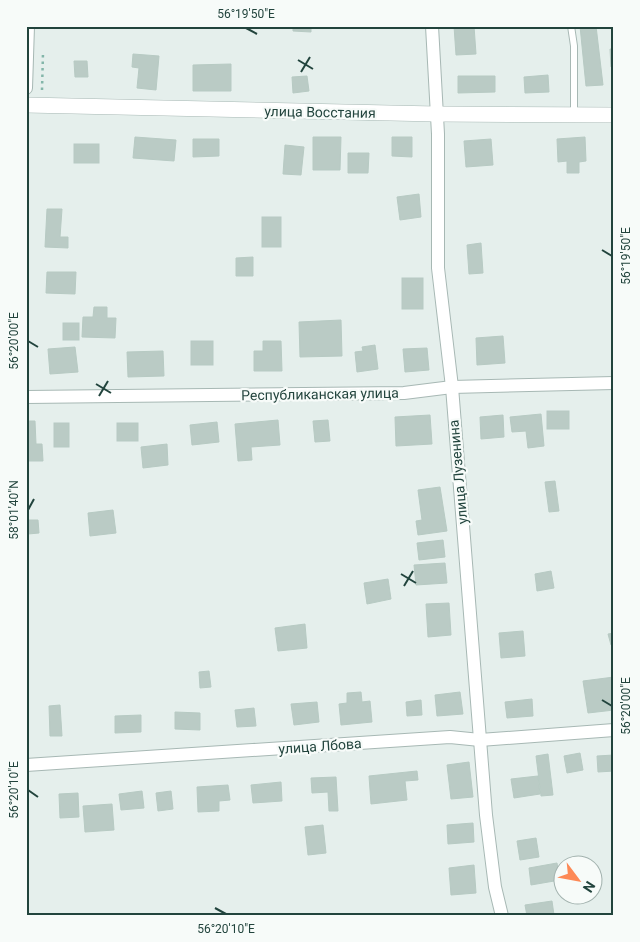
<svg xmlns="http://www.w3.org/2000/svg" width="640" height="942" font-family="Roboto,sans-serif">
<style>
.building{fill:#bacbc5;stroke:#b7cac3}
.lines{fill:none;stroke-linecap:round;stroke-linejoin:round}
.service-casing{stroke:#a7b8b4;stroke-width:8}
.minor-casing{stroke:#a7b8b4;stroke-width:14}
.tertiary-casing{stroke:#a7b8b4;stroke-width:16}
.path{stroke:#83b6a9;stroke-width:2.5;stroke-dasharray:2.5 4;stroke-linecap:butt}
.service{stroke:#fff;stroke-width:6}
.minor{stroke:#fff;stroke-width:12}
.tertiary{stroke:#fff;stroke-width:15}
.ticks{fill:none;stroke:#22443d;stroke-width:2}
.labels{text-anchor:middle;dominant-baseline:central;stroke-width:4.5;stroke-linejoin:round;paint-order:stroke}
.street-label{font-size:14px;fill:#22443d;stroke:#f7fbf9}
.neatline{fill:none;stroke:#22443d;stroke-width:2}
.ticks-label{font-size:12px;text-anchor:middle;fill:#22443d}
</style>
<rect width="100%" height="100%" fill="#e5efec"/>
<!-- building -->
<g class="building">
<path d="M293,26H311V32L293,31Z"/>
<path d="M454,26H474L476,54L456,55Z"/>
<path d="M580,26H596L603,85L586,86Z"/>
<path d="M610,49H614V67H611Z"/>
<path d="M133,54L159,56L156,90L137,88L139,68L132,67Z"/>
<path d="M74,61H87L88,77H75Z"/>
<path d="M231,64V91H193V65Z"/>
<path d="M548,75L549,92L525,93L524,77Z"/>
<path d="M307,76L309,91L293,93L292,77Z"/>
<path d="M458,76H495V92L458,93Z"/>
<path d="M135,137L176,140L174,161L133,158Z"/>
<path d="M313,137H341L340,170H313Z"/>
<path d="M392,137H412V157L392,156Z"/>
<path d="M585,137L586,161L579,162V173H567V161L558,162L557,139Z"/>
<path d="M193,139H219V156L193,157Z"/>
<path d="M491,139L493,165L466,167L464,141Z"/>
<rect x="74" y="144" width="25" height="19"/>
<path d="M285,145L304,147L301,175L283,174Z"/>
<path d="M348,153H369L368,173H348Z"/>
<path d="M419,194L421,217L400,220L397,197Z"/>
<path d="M47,209H62L60,237H68V248L45,247Z"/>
<rect x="262" y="217" width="19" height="30"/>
<path d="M481,243L483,273L469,274L467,245Z"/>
<path d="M253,257V276H236V258Z"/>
<path d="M47,272H76L75,294L46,293Z"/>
<rect x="402" y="278" width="21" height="31"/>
<path d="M94,307H107V318H116L115,338L82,337L83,317H93Z"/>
<path d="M341,320L342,356L300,357L299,322Z"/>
<rect x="63" y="323" width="16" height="17"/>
<path d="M503,336L505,363L477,365L476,338Z"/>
<rect x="191" y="341" width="22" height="24"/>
<path d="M263,341H281L282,371H254V351H263Z"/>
<path d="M375,345L378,369L357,372L355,352L363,351L362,347Z"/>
<path d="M75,347L78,372L50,374L48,349Z"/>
<path d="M427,348L429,370L405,372L403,349Z"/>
<path d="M163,351L164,376L128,377L127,352Z"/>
<rect x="547" y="411" width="22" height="18"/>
<path d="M541,414L544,446L528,448L526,431L512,432L510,417Z"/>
<path d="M430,415L432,444L396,446L395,417Z"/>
<path d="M503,415L504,437L481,439L480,417Z"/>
<path d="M278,420L280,445L251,447L252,460L238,461L235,424Z"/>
<path d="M328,420L330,441L315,442L313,421Z"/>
<path d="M26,421H35L36,444H42L43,461H26Z"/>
<path d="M217,422L219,442L192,445L190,425Z"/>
<rect x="54" y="423" width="15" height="24"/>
<rect x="117" y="423" width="21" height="18"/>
<path d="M167,444L168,465L143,468L141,447Z"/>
<path d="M555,481L559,511L549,512L545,482Z"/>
<path d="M440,487L447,531L418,535L416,521L422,520L418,490Z"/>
<path d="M113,510L116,533L90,536L88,513Z"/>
<path d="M27,520H38L39,533L28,534Z"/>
<path d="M443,540L445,557L419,560L417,543Z"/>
<path d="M445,563L447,583L416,585L414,565Z"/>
<path d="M551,571L554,588L537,591L535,574Z"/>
<path d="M388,579L391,599L367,604L364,583Z"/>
<path d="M449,603L451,635L428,637L426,604Z"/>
<path d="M305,624L307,648L278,651L275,628Z"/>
<path d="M523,631L525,656L501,658L499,633Z"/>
<path d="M614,633V644L611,645L608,634Z"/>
<path d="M209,671L211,687L200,688L199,672Z"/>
<path d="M614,677V710L588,713L583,681Z"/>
<path d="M361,692L362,702L370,701L372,722L341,725L339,704L347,703V693Z"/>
<path d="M460,692L463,714L437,716L435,695Z"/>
<path d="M532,699L533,716L507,718L505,702Z"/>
<path d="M421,700L422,715L407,716L406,702Z"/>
<path d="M317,702L319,722L294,725L291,704Z"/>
<path d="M60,705L62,736H50L49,706Z"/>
<path d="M254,708L256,726L237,727L235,710Z"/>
<path d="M175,712L200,713V730L175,729Z"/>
<path d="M141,715V732L115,733V716Z"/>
<path d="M580,753L583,770L567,773L564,756Z"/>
<path d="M548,754L553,795L541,796L536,756Z"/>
<path d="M614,755V771L598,772L597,756Z"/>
<path d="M469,762L473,797L451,799L447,765Z"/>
<path d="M417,771L418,780L405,781L407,800L371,804L369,776Z"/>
<path d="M538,776L540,794L514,798L511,779Z"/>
<path d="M336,777L338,811H329L328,792L312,793L311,778Z"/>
<path d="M281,782L282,801L253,803L251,785Z"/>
<path d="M228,785L230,800L219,801V811L198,812L197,787Z"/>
<path d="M142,791L144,808L121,810L119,794Z"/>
<path d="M171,791L173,809L158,811L156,793Z"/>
<path d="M78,793L79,817L60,818L59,794Z"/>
<path d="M112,804L114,830L85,832L83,806Z"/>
<path d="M473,823L474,842L448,844L447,825Z"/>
<path d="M323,825L326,853L308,855L305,827Z"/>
<path d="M536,838L539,857L520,860L517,841Z"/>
<path d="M557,863L560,880L531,885L529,868Z"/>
<path d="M474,865L476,893L451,895L449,868Z"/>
<path d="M552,901L554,915L527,916L525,905Z"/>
</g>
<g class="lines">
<defs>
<path id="service" d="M571,26L574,46V115"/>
<g id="minor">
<path d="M432,26L438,134V268L452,387L486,815L495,887L502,916"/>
<path d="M26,88L28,26"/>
<path d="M26,397L404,393L452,387L614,383"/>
<path d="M26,765L450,737L480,740L614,730"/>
</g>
<path id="tertiary" d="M26,105L436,114L614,115"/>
</defs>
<!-- service casing -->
<use href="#service" class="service-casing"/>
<!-- minor casing -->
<use href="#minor" class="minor-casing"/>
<!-- tertiary casing -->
<use href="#tertiary" class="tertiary-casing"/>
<!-- path -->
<path class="path" d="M42,90L43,53"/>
<!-- service -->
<use href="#service" class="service"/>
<!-- minor -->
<use href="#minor" class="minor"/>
<!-- tertiary -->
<use href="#tertiary" class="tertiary"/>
</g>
<!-- ticks -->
<path class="ticks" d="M246,28L257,34M298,60L313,69M301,72L310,57M602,250L612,256M28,341L38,347M96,384L111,393M99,396L108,381M28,510L34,499M401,574L416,583M404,586L413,571M602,700L612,706M28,790L38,797M215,908L226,914"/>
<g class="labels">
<!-- street labels -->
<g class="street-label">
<text transform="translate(320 112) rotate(1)">улица Восстания</text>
<text transform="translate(320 394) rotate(-1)">Республиканская улица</text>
<text transform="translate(458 472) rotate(-95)">улица Лузенина</text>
<text transform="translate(320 746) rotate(-4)">улица Лбова</text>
</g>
</g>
<!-- border -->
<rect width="640" height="942" fill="none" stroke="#f7fbf9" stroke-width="55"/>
<!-- north arrow -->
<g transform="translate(578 880) rotate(122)"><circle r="24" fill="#f7fbf9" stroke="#a2b2ae"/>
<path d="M0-4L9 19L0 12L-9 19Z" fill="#fd8956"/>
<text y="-8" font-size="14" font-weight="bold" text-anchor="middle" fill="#22443d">N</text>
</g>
<rect x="28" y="28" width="584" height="886" class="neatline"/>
<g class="ticks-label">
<text x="246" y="18">56°19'50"E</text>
<text transform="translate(626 256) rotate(-90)" y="4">56°19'50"E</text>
<text transform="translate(14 341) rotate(-90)" y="4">56°20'00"E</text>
<text transform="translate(14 510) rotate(-90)" y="4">58°01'40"N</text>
<text transform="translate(626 706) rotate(-90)" y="4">56°20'00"E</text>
<text transform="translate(14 790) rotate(-90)" y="4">56°20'10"E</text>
<text x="226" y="933">56°20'10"E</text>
</g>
</svg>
